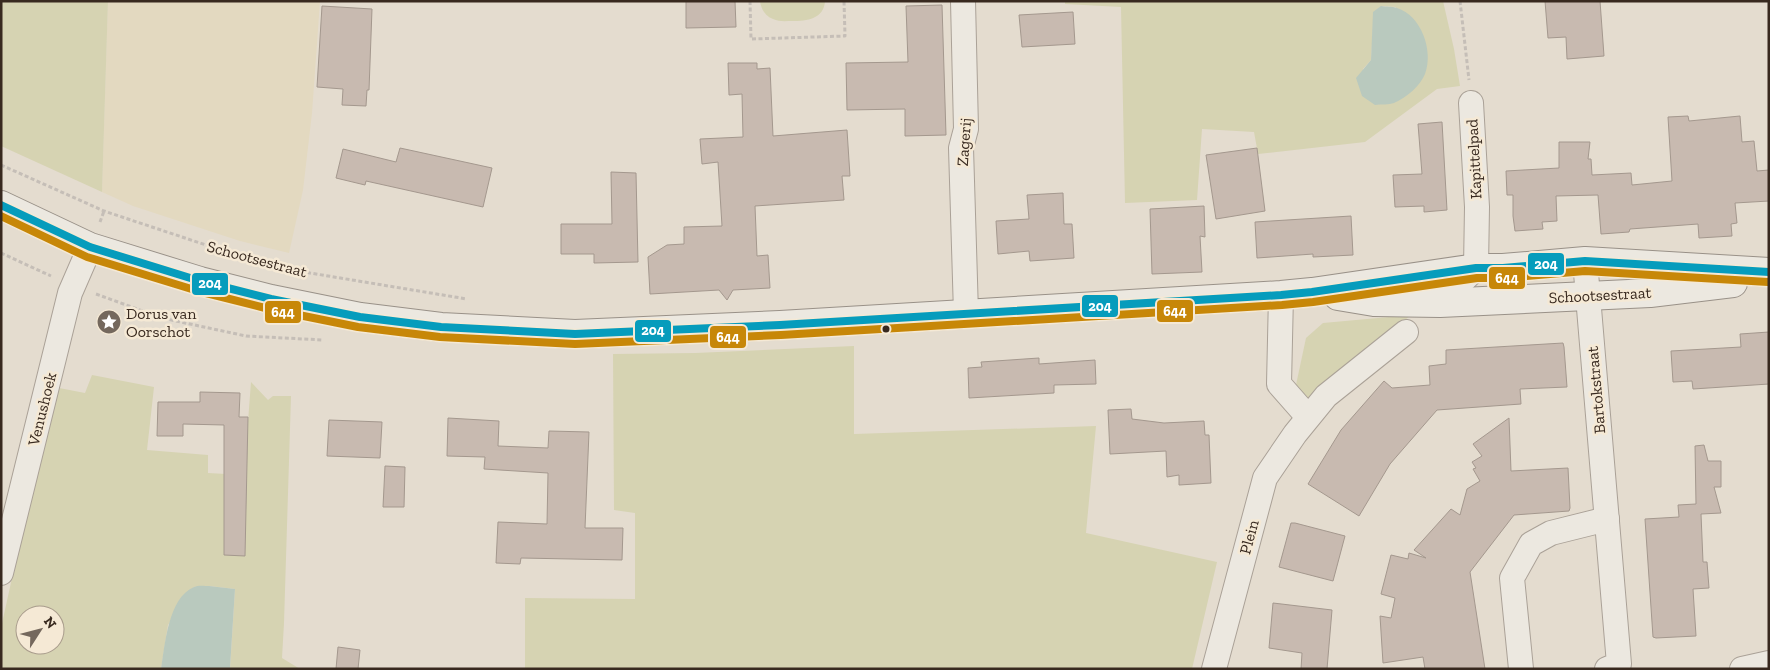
<svg xmlns="http://www.w3.org/2000/svg" width="1770" height="670" font-family="'Zilla Slab',serif">
<style>
.farmland{fill:#e3d9c0}
.green{fill:#d6d3b2;fill-rule:evenodd}
.water{fill:#b9c9be}
.building{fill:#c8bab0;stroke:#a4988e}
.lines{fill:none;stroke-linecap:round;stroke-linejoin:round}
.minor-casing{stroke:#aaa197;stroke-width:26}
.secondary-casing{stroke:#999188;stroke-width:30}
.path{stroke:#c5beb7;stroke-width:3;stroke-dasharray:4 2.5;stroke-linecap:butt}
.minor{stroke:#ece8e0;stroke-width:24}
.secondary{stroke:#ece8e0;stroke-width:28}
.bus-1-casing{stroke:#f5e9d5;stroke-width:11}
.bus-2-casing{stroke:#f5e9d5;stroke-width:11}
.bus-1{stroke:#069cbc;stroke-width:8}
.bus-2{stroke:#c78708;stroke-width:8}
.bus-dot{fill:#38291f;stroke:#f5e9d5;stroke-width:2}
.labels{text-anchor:middle;dominant-baseline:central;stroke-width:5;stroke-linejoin:round;paint-order:stroke}
.street-label{font-size:16px;fill:#38291f;stroke:#f5e9d5}
.poi-label{font-size:16px;fill:#38291f;stroke:#f5e9d5;text-anchor:start}
.line-badge{stroke:#f5e9d5;stroke-width:2}
.badge-label{font-size:14px;text-anchor:middle;font-weight:bold;fill:#fff}
</style>
<rect width="100%" height="100%" fill="#e4dccf"/>
<!-- farmland -->
<path class="farmland" d="M108,1H320L312,113L303,190L289,253L240,241L133,206L102,192Z"/>
<!-- green -->
<g class="green">
<path d="M1,1H108L102,192L1,146Z"/>
<path d="M760,1H825C824,19 807,21 792,21C786,21 779,22 773,19C765,16 761,9 760,1Z"/>
<path d="M1065,1H1443L1454,49L1460,86L1437,89L1365,142L1258,154L1254,132L1202,129L1197,200L1125,203L1121,7L1065,4ZM1382,6L1396,7L1362,96L1363,69L1371,60L1374,12Z"/>
<path d="M1411,315L1308,399H1293L1306,338L1323,323Z"/>
<path d="M854,346V434L1096,426L1086,533L1217,562L1192,669H525V598L635,599V513L614,510L613,354L695,353Z"/>
<path d="M92,375L154,387L147,450L208,455V473L244,475L251,382L268,400L273,396H291L284,623L282,658L300,669H230L235,589L209,586L194,587L168,625L161,669H1V628L54,387L85,393ZM25,615H55V645H25Z"/>
</g>
<!-- water -->
<g class="water">
<path d="M1381,6C1386,7 1392,6 1397,8C1421,15 1434,51 1425,74C1420,86 1406,98 1394,103C1389,105 1381,104 1375,105L1362,96L1356,78L1371,60L1373,12Z"/>
<path d="M209,586L235,589L230,668L161,669C165,645 168,598 194,587C198,585 205,586 209,586Z"/>
</g>
<!-- building -->
<g class="building">
<path d="M686,1H735L736,27L686,28Z"/>
<path d="M1545,1H1600L1604,56L1567,59L1566,37L1548,38Z"/>
<path d="M942,5L946,135L905,136V109L847,110L846,63L908,62L906,6Z"/>
<path d="M322,6L372,9L369,90H367L366,106L342,105L343,89L317,87Z"/>
<path d="M1073,12L1075,44L1022,47L1019,15Z"/>
<path d="M728,63H757V69L770,68L773,136L847,130L850,176H842L844,200L755,206L757,256L768,255L770,288L733,290L727,300L719,290L650,294L648,257L667,245L684,244V227L722,226L718,162L702,164L700,139L743,137L742,94L729,95Z"/>
<path d="M1688,116L1689,121L1740,116L1742,142L1754,141L1757,171L1769,170V201L1735,203L1737,223L1731,224L1732,236L1699,238L1698,224L1630,229L1629,232L1601,234L1598,195L1556,196L1557,221L1542,222L1543,229L1515,231L1513,216V195H1507L1506,171L1559,168V142H1590L1588,159H1591L1592,175L1631,173L1632,185L1672,181L1668,117Z"/>
<path d="M1442,122L1447,210L1424,212V206L1395,207L1393,175L1422,174L1418,124Z"/>
<path d="M400,148L492,168L483,207L366,181L365,185L336,178L343,149L396,162Z"/>
<path d="M1257,148L1265,211L1216,219L1206,155Z"/>
<path d="M611,172L636,173L638,262L594,263V254H561V224H612Z"/>
<path d="M1063,193L1064,224H1072L1074,258L1030,261L1029,251L998,254L996,221L1029,219L1027,195Z"/>
<path d="M1204,206L1205,237L1200,236L1202,272L1152,274L1150,209Z"/>
<path d="M1351,216L1353,255L1313,257V254L1257,258L1255,222Z"/>
<path d="M1769,332V384L1693,389L1692,381L1673,382L1671,351L1741,347L1740,334Z"/>
<path d="M1563,343L1564,347L1567,387L1520,389L1521,404L1437,410L1390,464L1359,516L1308,484L1341,430L1384,381L1392,388L1430,385L1429,366L1446,364V350Z"/>
<path d="M1039,358V364L1095,360L1096,384L1054,385V393L969,398L968,368L982,367L981,362Z"/>
<path d="M200,392L240,393L239,417H248L245,556L224,555V425L183,424V436H157L158,402H200Z"/>
<path d="M1131,409L1132,419L1164,423L1204,421L1205,435H1209L1211,483L1179,485V475L1167,477L1166,451L1110,454L1108,410Z"/>
<path d="M448,418L499,421L498,446L548,448L549,431L589,432L585,528H623L622,560L521,558L520,564L496,563L498,522L547,524L548,473L484,469L485,457L447,456Z"/>
<path d="M1509,418L1511,471L1568,468L1570,508L1569,511L1514,515L1470,572L1485,669H1425L1423,657L1383,663L1380,616L1391,618L1395,598L1381,594L1391,555L1408,559L1409,553L1426,558L1414,550L1451,509L1460,515L1467,489L1480,481L1473,469L1476,468L1472,462L1482,456L1473,444Z"/>
<path d="M329,420L382,422L380,458L327,456Z"/>
<path d="M1704,445L1708,461H1721V487H1714L1721,513L1701,514L1703,562H1707L1709,588L1693,589L1696,636L1656,638L1653,637L1645,519L1679,517L1678,505L1696,504L1695,446Z"/>
<path d="M385,466L405,467L404,507H383Z"/>
<path d="M1291,523H1295L1345,536L1333,581L1279,567Z"/>
<path d="M1273,603L1332,610L1327,669H1301L1302,653L1269,648Z"/>
<path d="M338,647L360,650L358,669H336Z"/>
</g>
<g class="lines">
<defs>
<g id="minor">
<path d="M963,1L966,129L961,148L966,313"/>
<path d="M1585,261L1619,664L1607,669"/>
<path d="M1281,295L1279,384L1308,417"/>
<path d="M1440,303L1476,268L1477,207L1471,103"/>
<path d="M1,573L70,293L90,247"/>
<path d="M1214,669L1265,478L1295,434L1326,396L1406,332"/>
<path d="M1521,669L1512,578L1531,544L1551,533L1607,519"/>
<path d="M1742,669L1769,663"/>
</g>
<g id="secondary">
<path d="M1,205L90,247L200,281L271,299L360,317L441,327L575,334L780,325L1281,295L1312,292L1476,268H1503L1585,261L1769,272"/>
<path d="M1338,296L1374,302L1440,303L1650,293L1733,283"/>
</g>
</defs>
<!-- minor casing -->
<use href="#minor" class="minor-casing"/>
<!-- secondary casing -->
<use href="#secondary" class="secondary-casing"/>
<!-- path -->
<g class="path">
<path d="M750,1L751,39L845,36L844,1"/>
<path d="M1460,1L1469,80"/>
<path d="M1,165L104,211L209,246L310,273L467,299"/>
<path d="M100,222L104,211"/>
<path d="M1,253L51,276"/>
<path d="M96,294L162,318L246,336L323,340"/>
</g>
<!-- minor -->
<use href="#minor" class="minor"/>
<!-- secondary -->
<use href="#secondary" class="secondary"/>
<defs>
<path id="bus-1" d="M1,205L90,247L200,281L271,299L360,317L441,327L575,334L780,325L1281,295L1312,292L1476,268H1503L1585,261L1769,272"/>
<path id="bus-2" d="M1,216L87,257L198,291L269,309L358,327L440,337L575,344L781,335L1282,305L1313,302L1477,278H1504L1585,271L1768,282"/>
</defs>
<!-- bus-1 casing -->
<use href="#bus-1" class="bus-1-casing"/>
<!-- bus-2 casing -->
<use href="#bus-2" class="bus-2-casing"/>
<!-- bus-1 -->
<use href="#bus-1" class="bus-1"/>
<!-- bus-2 -->
<use href="#bus-2" class="bus-2"/>
</g>
<!-- icons -->
<defs>
<symbol id="sight-disc" viewBox="-11 -11 22 22"><circle r="9.5" fill="#74685d" stroke="#f5e9d5"/><path d="M0-6L1.8-2.2L6-1.7L2.9 1.2L3.7 5.4L0 3.3L-3.7 5.4L-2.9 1.2L-6-1.7L-1.8-2.2Z" fill="#fff"/></symbol>
</defs>
<g fill-rule="evenodd">
<use href="#sight-disc" x="95" y="308" width="28" height="28"/>
</g>
<!-- markers -->
<circle class="bus-dot" cx="886" cy="329" r="4.5"/>
<g class="labels">
<!-- street labels -->
<g class="street-label">
<text transform="translate(964 142) rotate(-86)">Zagerij</text>
<text transform="translate(1474 159) rotate(-93)">Kapittelpad</text>
<text transform="translate(257 259) rotate(15)">Schootsestraat</text>
<text transform="translate(1600 295) rotate(-3)">Schootsestraat</text>
<text transform="translate(1596 390) rotate(-95)">Bartokstraat</text>
<text transform="translate(42 409) rotate(-76)">Venushoek</text>
<text transform="translate(1249 537) rotate(-75)">Plein</text>
</g>
<!-- poi labels -->
<g class="poi-label">
<text x="126" y="313">Dorus van<tspan x="126" dy="18">Oorschot</tspan></text>
</g>
</g>
<g class="line-badge">
<rect x="1527" y="252" width="38" height="24" rx="5" fill="#069cbc"/>
<rect x="1488" y="266" width="38" height="24" rx="5" fill="#c78708"/>
<rect x="191" y="272" width="38" height="24" rx="5" fill="#069cbc"/>
<rect x="1081" y="294" width="38" height="24" rx="5" fill="#069cbc"/>
<rect x="1156" y="299" width="38" height="24" rx="5" fill="#c78708"/>
<rect x="264" y="300" width="38" height="24" rx="5" fill="#c78708"/>
<rect x="634" y="319" width="38" height="24" rx="5" fill="#069cbc"/>
<rect x="709" y="325" width="38" height="24" rx="5" fill="#c78708"/>
</g>
<g class="badge-label">
<text x="1546" y="269">204</text>
<text x="1507" y="283">644</text>
<text x="210" y="288">204</text>
<text x="1100" y="311">204</text>
<text x="1175" y="316">644</text>
<text x="283" y="317">644</text>
<text x="653" y="335">204</text>
<text x="728" y="342">644</text>
</g>
<!-- border -->
<rect width="1770" height="670" fill="none" stroke="#38291f" stroke-width="5"/>
<!-- north arrow -->
<g transform="translate(40 630) rotate(54)"><circle r="24" fill="#f5e9d5" stroke="#a99c8c"/>
<path d="M0-4L9 19L0 12L-9 19Z" fill="#74685d"/>
<text y="-8" font-size="14" font-weight="bold" text-anchor="middle" fill="#38291f">N</text>
</g>
</svg>
